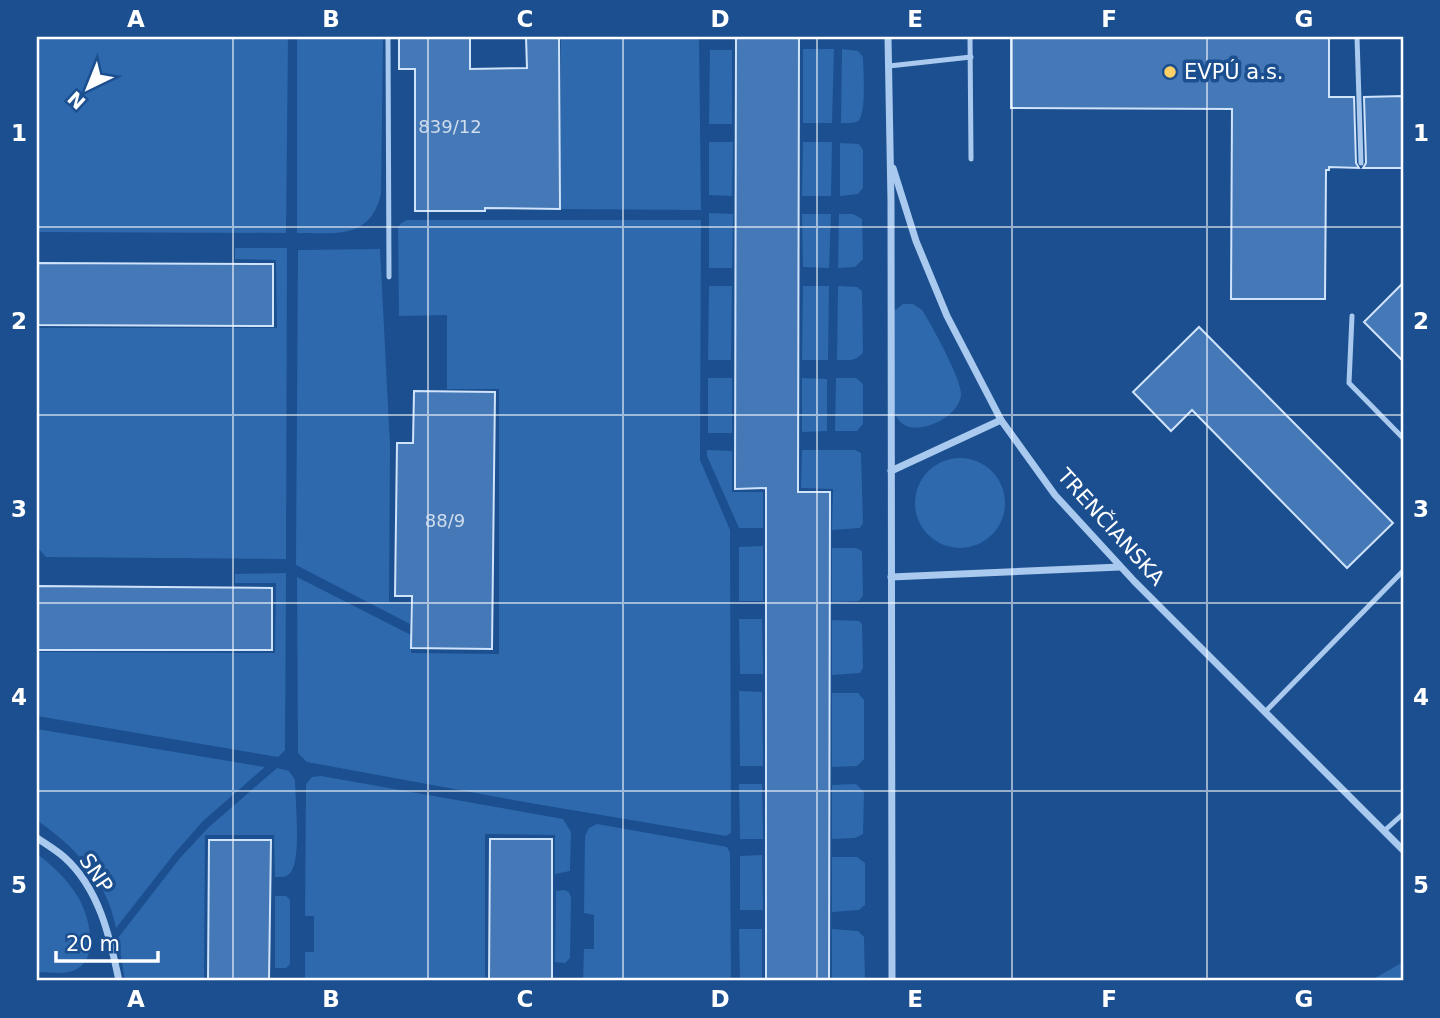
<svg xmlns="http://www.w3.org/2000/svg" width="1440" height="1018" font-family="'DejaVu Sans',sans-serif">
<style>
.green{fill:#2e69ad}
.building{fill:#4478b7;stroke:#cfe3fa;stroke-width:2}
.lines{fill:none;stroke-linecap:round;stroke-linejoin:round}
.lane{stroke:#a9c9ee;stroke-width:5}
.street{stroke:#a9c9ee;stroke-width:7}
.grid{fill:none;stroke:#fff;stroke-width:2;stroke-opacity:0.55}
.poi-dot{fill:#ffd166;stroke:#1b4f8f;stroke-width:2.5}
.labels{text-anchor:middle;dominant-baseline:central;stroke-width:7;stroke-linejoin:round;paint-order:stroke}
.number-label{font-size:18px;fill:#d0dded}
.poi-label{font-size:21px;fill:#fff;stroke:#1b4f8f;text-anchor:start}
.street-label{font-size:21px;fill:#fff;stroke:#1b4f8f}
.neatline{fill:none;stroke:#fff;stroke-width:2.5}
.grid-label{font-size:23px;text-anchor:middle;font-weight:bold;fill:#fff}
</style>
<rect width="100%" height="100%" fill="#1b4f8f"/>
<!-- green -->
<g class="green">
<path d="M37,37H288L286,233L40,232L37,228Z"/>
<path d="M297,37H383L381,194C370,240 335,233 297,233Z"/>
<path d="M561,37H699L701,210L560,209Z"/>
<path d="M803,49H834L832,123H803Z"/>
<path d="M842,49L858,51L863,57C863,69 867,114 858,121C853,124 846,123 841,123Z"/>
<path d="M710,50H732V124H709Z"/>
<path d="M709,142H733L732,196L709,195Z"/>
<path d="M803,142H832L831,196H802Z"/>
<path d="M840,143L859,144L863,150V188L858,194L840,196Z"/>
<path d="M709,213L733,214L732,268H709Z"/>
<path d="M802,214H831L829,268L803,267Z"/>
<path d="M839,214H853L862,219L863,259L855,267L838,268Z"/>
<path d="M407,220H701L700,460L730,530L731,833L726,836L530,803L307,762L298,753L297,577L411,635V653L499,654V389H447V315L399,316L398,228L401,223Z"/>
<path d="M235,248H287L286,559L46,557L37,547V328H277L276,260L235,259Z"/>
<path d="M380,249L390,445L389,602H410V624L296,565L298,250Z"/>
<path d="M709,286H732L731,360H708Z"/>
<path d="M803,286H829L828,360H802Z"/>
<path d="M838,286L857,287L862,291L863,352C857,362 847,360 837,360Z"/>
<path d="M903,304H913L922,310C931,324 962,380 961,395C959,415 928,431 909,427C902,425 897,419 894,412V311Z"/>
<rect x="708" y="378" width="24" height="55"/>
<path d="M802,378L827,379V431L802,432Z"/>
<path d="M836,378H856L863,384V424L857,431H835Z"/>
<path d="M707,450L732,451V492H763V528H739L707,456Z"/>
<path d="M802,450H855L861,453L863,523L860,528L832,530L833,489L801,488Z"/>
<circle cx="960" cy="503" r="45"/>
<path d="M763,546V601H739V547Z"/>
<path d="M832,548H856L862,551L863,595L859,601L832,602Z"/>
<path d="M286,573L285,750L278,757L37,716V652L275,653L276,583H235V574Z"/>
<path d="M739,619H762L763,674H740Z"/>
<path d="M832,620L859,621L862,624L863,668L860,673L832,675Z"/>
<path d="M739,691L762,692L763,766H740Z"/>
<path d="M832,693H858L864,700V759L857,766L832,767Z"/>
<path d="M37,729L265,767L203,821L174,854L116,928C107,880 75,847 37,820Z"/>
<path d="M277,768L289,771L295,780C295,798 302,861 290,873C286,878 281,877 275,877L274,835H205L204,981H125L118,938L180,858L209,827Z"/>
<path d="M321,776L563,819L571,832L570,871L555,874V835L485,834V981H305V952H314V916H305L306,784L312,777Z"/>
<path d="M739,784H762L763,839H740Z"/>
<path d="M856,784L864,792L863,834L855,838L832,839V785Z"/>
<path d="M597,824L727,847L730,853L731,981H583L584,949H594V915L584,913L585,836L589,828Z"/>
<path d="M37,854C52,865 68,880 78,897C90,917 102,965 69,972C60,974 47,972 37,972Z"/>
<path d="M762,855L763,910H740V856Z"/>
<path d="M832,857H857L865,863V905L859,910L832,912Z"/>
<path d="M564,890L569,892L571,898L570,958L565,963L555,962L556,891Z"/>
<path d="M275,896H286L290,900V964L286,968H275Z"/>
<path d="M739,929H762V981H740Z"/>
<path d="M832,929L858,931L864,937L865,981H832Z"/>
<path d="M1403,962V981H1370Z"/>
</g>
<!-- building -->
<g class="building">
<path d="M399,37H470V69L527,68L526,37H559L560,209L485,208V211H415V69H399Z"/>
<path d="M736,37H799L798,492H830L829,981H766V488L735,489Z"/>
<path d="M1011,37H1329V97H1354L1356,163L1359,168L1329,167V170H1326L1325,299H1231L1232,109L1011,108Z"/>
<path d="M1403,96V168H1363L1366,163L1364,97Z"/>
<path d="M37,263L273,264V326L37,325Z"/>
<path d="M1403,283V361L1364,322Z"/>
<path d="M1199,327L1393,523L1347,568L1192,410L1171,431L1133,392Z"/>
<path d="M414,391L495,392L492,649L411,648L412,596H395L397,443H413Z"/>
<path d="M37,586L272,588V650H37Z"/>
<path d="M490,839H552V981H489Z"/>
<path d="M209,840H271L269,981H208Z"/>
</g>
<g class="lines">
<!-- lane -->
<g class="lane">
<path d="M388,37L389,277"/>
<path d="M970,37L971,159"/>
<path d="M1357,37L1361,163"/>
<path d="M889,66L971,57"/>
<path d="M1352,316L1349,383L1403,438"/>
<path d="M1265,712L1403,571"/>
<path d="M1384,831L1403,814"/>
</g>
<!-- street -->
<g class="street">
<path d="M888,37L891,202L892,981"/>
<path d="M893,168L916,241L947,316L1001,420L1055,495L1134,581L1403,850"/>
<path d="M891,471L1001,420"/>
<path d="M891,577L1120,567"/>
<path d="M37,838C46,844 56,850 64,857C99,888 110,937 119,981"/>
</g>
</g>
<!-- grid -->
<path class="grid" d="M233,37V981M428,37V981M623,37V981M817,37V981M1012,37V981M1207,37V981M37,227H1403M37,415H1403M37,603H1403M37,791H1403"/>
<!-- markers -->
<circle class="poi-dot" cx="1170" cy="72" r="7"/>
<g class="labels">
<!-- number labels -->
<g class="number-label">
<text x="450" y="126">839/12</text>
<text x="445" y="520">88/9</text>
</g>
<!-- poi labels -->
<g class="poi-label">
<text x="1184" y="72">EVPÚ a.s.</text>
</g>
<!-- street labels -->
<g class="street-label">
<text transform="translate(1111 527) rotate(48)">TRENČIANSKA</text>
<text transform="translate(96 873) rotate(56)">SNP</text>
</g>
</g>
<!-- border -->
<rect width="1440" height="1018" fill="none" stroke="#1b4f8f" stroke-width="77"/>
<!-- north arrow -->
<g transform="translate(88 88) rotate(223)" stroke="#1b4f8f" stroke-width="5" paint-order="stroke">
<path d="M0-5L12 26L0 18L-12 26Z" fill="#ffffff"/>
<text y="-10" font-size="19" font-weight="bold" text-anchor="middle" fill="#ffffff">N</text>
</g>
<!-- scale -->
<path d="M56 951v10h102v-10" fill="none" stroke="#ffffff" stroke-width="3.5"/>
<text x="66" y="951" font-size="21" fill="#ffffff" stroke="#1b4f8f" stroke-width="5" paint-order="stroke">20 m</text>
<rect x="38" y="38" width="1364" height="941" class="neatline"/>
<g class="grid-label">
<text x="136" y="27">A</text>
<text x="331" y="27">B</text>
<text x="525" y="27">C</text>
<text x="720" y="27">D</text>
<text x="915" y="27">E</text>
<text x="1109" y="27">F</text>
<text x="1304" y="27">G</text>
<text x="19" y="141">1</text>
<text x="1421" y="141">1</text>
<text x="19" y="329">2</text>
<text x="1421" y="329">2</text>
<text x="19" y="517">3</text>
<text x="1421" y="517">3</text>
<text x="19" y="705">4</text>
<text x="1421" y="705">4</text>
<text x="19" y="893">5</text>
<text x="1421" y="893">5</text>
<text x="136" y="1007">A</text>
<text x="331" y="1007">B</text>
<text x="525" y="1007">C</text>
<text x="720" y="1007">D</text>
<text x="915" y="1007">E</text>
<text x="1109" y="1007">F</text>
<text x="1304" y="1007">G</text>
</g>
</svg>
